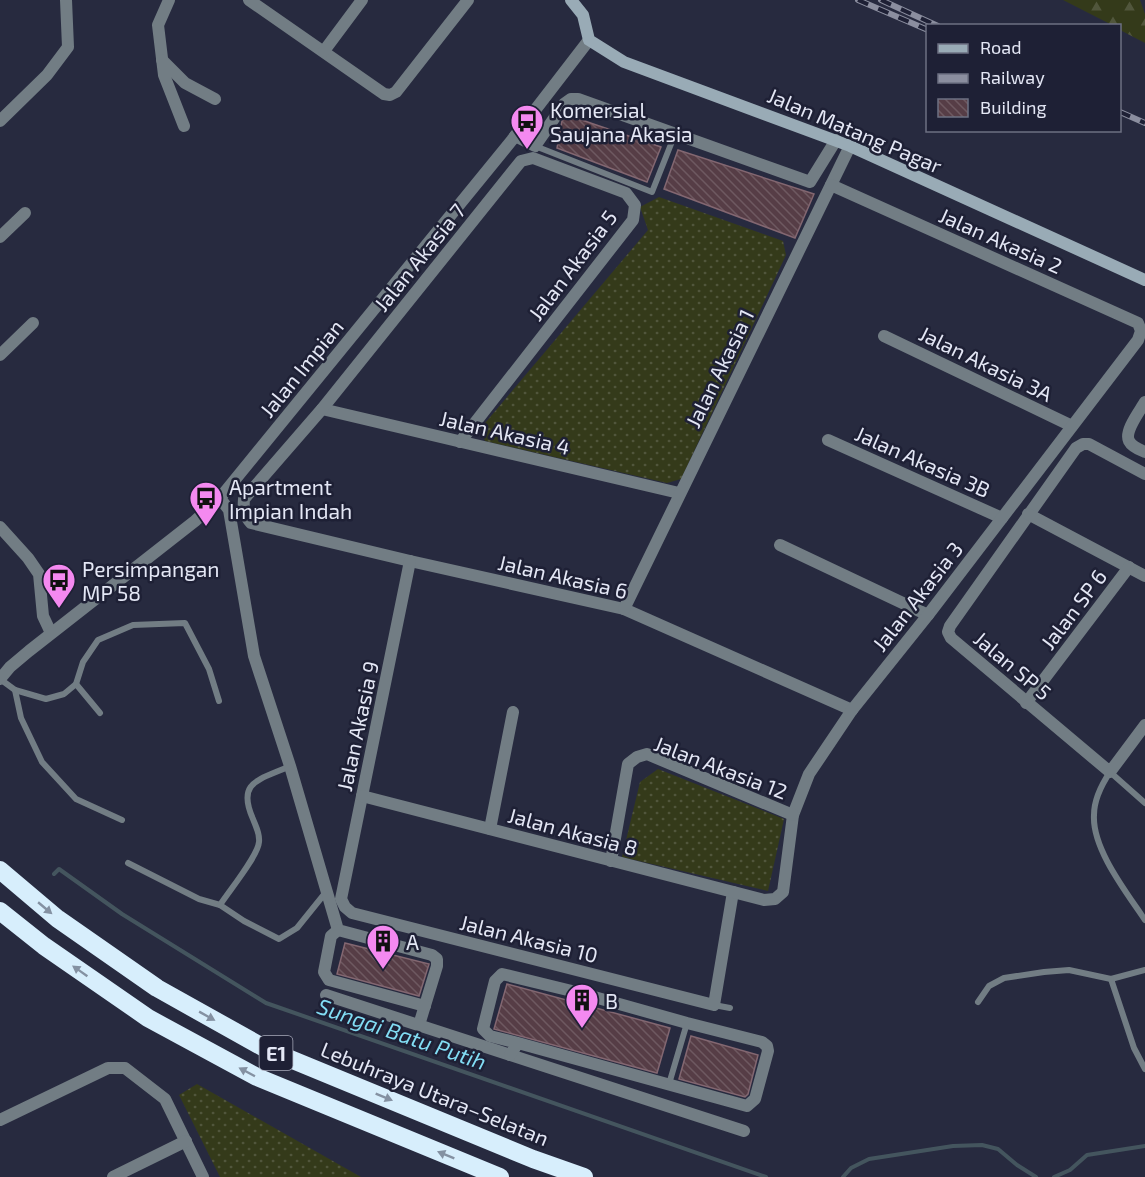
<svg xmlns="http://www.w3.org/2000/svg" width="1145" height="1177" font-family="'Exo 2',sans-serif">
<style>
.grass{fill:url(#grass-dots)}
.forest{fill:url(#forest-firs)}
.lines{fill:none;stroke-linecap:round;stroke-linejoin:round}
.stream{stroke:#44555e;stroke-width:4}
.building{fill:url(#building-back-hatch);stroke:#836771;stroke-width:1.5}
.service{stroke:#727d84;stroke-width:6}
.minor{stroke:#727d84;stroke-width:12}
.tertiary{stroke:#727d84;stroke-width:12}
.secondary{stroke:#99abb6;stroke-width:12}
.motorway{stroke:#d7eefc;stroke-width:18}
.rail-casing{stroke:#8b8e9f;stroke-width:6}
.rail{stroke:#1e2035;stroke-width:4;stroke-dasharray:11;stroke-linecap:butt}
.oneway{fill:#8491a2}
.labels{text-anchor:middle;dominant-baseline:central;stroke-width:5;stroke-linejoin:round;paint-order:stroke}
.shield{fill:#1e2035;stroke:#a9abbb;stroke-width:1.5}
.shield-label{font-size:20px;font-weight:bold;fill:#e4e7f5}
.poi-label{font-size:21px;fill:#e4e7f5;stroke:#1e2035;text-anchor:start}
.street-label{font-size:21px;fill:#e4e7f5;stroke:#1e2035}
.water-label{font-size:22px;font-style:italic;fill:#82ddf4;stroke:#1e2035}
</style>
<defs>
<pattern id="grass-dots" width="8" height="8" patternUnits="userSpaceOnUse" patternTransform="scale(1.5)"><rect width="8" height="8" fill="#343a1a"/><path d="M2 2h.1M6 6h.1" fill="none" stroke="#51563c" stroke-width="1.8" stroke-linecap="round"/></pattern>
<pattern id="forest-firs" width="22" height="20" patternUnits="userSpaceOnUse" patternTransform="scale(1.5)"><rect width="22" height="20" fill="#343a1a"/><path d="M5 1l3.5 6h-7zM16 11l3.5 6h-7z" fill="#51563c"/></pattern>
<pattern id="building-back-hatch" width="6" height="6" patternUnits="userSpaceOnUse" patternTransform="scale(1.5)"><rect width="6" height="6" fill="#563d46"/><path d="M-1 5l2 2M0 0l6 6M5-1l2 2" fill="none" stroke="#6e5961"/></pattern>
</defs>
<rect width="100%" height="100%" fill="#272a3f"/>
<!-- grass -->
<g class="grass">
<path d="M659,197L783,241L786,255L681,479L667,483L485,441L480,429L648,230L640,207Z"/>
<path d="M658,769L784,819L768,891L622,857L640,782Z"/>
<path d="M197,1084L361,1177H220L179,1095Z"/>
</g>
<!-- forest -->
<path class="forest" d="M1063,0H1140L1145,14V43L1120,30V26L1112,25Z"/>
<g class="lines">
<!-- stream -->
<g class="stream">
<path d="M54,874L59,869L122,914L266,1003L766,1177"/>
<path d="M843,1177L851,1168L869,1159L953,1146L982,1145L998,1149L1017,1165L1036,1177"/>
<path d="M1054,1177L1070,1170L1087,1155L1145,1146"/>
</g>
</g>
<!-- building -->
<g class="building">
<path d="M567,115L661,147L647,182L557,148L562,121Z"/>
<path d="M678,150L814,194L795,238L664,189Z"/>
<path d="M345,943L429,964L419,996L337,974Z"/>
<path d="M507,984L670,1028L657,1073L494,1029Z"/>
<path d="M691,1036L758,1055L748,1094L745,1097L679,1079Z"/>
</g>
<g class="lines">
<!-- service -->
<g class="service">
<path d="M535,146L652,192L675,134"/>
<path d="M0,679L15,690L21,718L42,762L76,799L122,820"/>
<path d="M76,684L100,713"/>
<path d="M15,690L46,699L64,694L76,684L83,662L98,640L133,625L185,623L209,669L219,701"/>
<path d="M1145,803L1110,772C1102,784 1094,800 1094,815C1092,849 1127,893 1145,920"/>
<path d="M128,863L199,899L220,905L244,921L279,939L297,928L326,892"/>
<path d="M220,905C229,891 258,856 259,842C260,833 256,827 253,819C236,781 260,780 290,766"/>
<path d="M1145,970L1111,979L1134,1048L1145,1069"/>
<path d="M978,1002L989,986L1004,978L1044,972L1069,970L1111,979"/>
<path d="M714,1005L730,1008"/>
<path d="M669,1084L687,1023"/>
</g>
<!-- minor -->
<g class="minor">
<path d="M169,0L158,25L164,75L184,126"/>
<path d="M249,0L384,94L390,95L396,92L468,0"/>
<path d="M324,51L362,0"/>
<path d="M162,60L185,83L215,99"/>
<path d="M0,121L47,75L68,47L66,0"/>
<path d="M515,136L535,146L564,104L571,99H578L810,182L836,140"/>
<path d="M0,237L25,213"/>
<path d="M884,336L1072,426"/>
<path d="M0,355L33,323"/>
<path d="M1145,402C1140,411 1124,431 1129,441C1132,447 1140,450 1145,452"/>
<path d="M322,409L679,493"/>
<path d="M828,440L1002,518"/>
<path d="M460,442L633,220L635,205L626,193L533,158L521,161L322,409L244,499C243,510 244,515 251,523L410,561L624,609L852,710"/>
<path d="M1145,474L1089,444H1083L1076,448L950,626L948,632L951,638L1110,772L1145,725"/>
<path d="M220,498L229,510L254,656L290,766L338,930L432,955L437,959V966L419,1025"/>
<path d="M1028,514L1145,576"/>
<path d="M0,527L28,558L39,574L43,616L51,633"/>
<path d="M780,545L928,615"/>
<path d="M410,561L341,899L345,907L352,913L714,1005L733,892"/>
<path d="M624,609L850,146"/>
<path d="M1026,703L1129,567"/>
<path d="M362,796L764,900L775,899L783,892L793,815L809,774L852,710L928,615L1138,340L1141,331L1138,323L831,185"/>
<path d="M490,829L513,712"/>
<path d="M611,861L628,764L637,757L647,754L793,815"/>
<path d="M338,930L331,936L324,972L329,980L425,1006"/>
<path d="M326,995L744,1131"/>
<path d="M510,1055L518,1043L747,1106L755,1099L768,1051L767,1046L762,1042L687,1023L580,993L502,974L495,981L483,1029L490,1036L518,1043"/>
<path d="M0,1120L108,1068H125L165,1099L203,1177"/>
<path d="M113,1177L186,1141"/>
</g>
<!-- tertiary -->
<path class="tertiary" d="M0,679L10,667L29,651L195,521L220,498L512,140L589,40"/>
<!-- secondary -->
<path class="secondary" d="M571,0L583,15L589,40L624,62L850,146L1145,280"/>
<!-- motorway -->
<g class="motorway">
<path d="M0,870L58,919L157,988L266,1049L533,1159L584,1177"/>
<path d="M0,911L44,946L148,1018L257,1077L500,1177"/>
</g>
<defs>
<g id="rail">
<path d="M858,0L928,30"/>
<path d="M881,0L938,26"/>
<path d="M1120,112L1145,123"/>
</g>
</defs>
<!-- rail casing -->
<use href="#rail" class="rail-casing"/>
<!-- rail -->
<use href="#rail" class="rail"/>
</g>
<!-- one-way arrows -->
<defs><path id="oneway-solid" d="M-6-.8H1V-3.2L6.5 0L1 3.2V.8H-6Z" transform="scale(1.5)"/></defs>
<g class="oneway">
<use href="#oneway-solid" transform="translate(45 908) rotate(40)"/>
<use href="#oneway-solid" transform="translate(80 971) rotate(-145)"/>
<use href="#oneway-solid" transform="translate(207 1016) rotate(29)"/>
<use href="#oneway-solid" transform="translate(247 1072) rotate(-152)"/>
<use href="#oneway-solid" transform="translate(384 1097) rotate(22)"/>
<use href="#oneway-solid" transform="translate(446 1155) rotate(-158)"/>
</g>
<!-- icons -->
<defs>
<symbol id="bus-pin" viewBox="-11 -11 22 30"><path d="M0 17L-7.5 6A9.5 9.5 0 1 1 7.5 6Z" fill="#f489f0" stroke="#1e2035"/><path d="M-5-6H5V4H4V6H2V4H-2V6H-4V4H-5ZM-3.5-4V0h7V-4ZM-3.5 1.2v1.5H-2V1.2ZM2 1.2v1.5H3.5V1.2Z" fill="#111"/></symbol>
<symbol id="building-pin" viewBox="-11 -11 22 30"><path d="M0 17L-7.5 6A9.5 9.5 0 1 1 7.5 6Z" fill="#f489f0" stroke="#1e2035"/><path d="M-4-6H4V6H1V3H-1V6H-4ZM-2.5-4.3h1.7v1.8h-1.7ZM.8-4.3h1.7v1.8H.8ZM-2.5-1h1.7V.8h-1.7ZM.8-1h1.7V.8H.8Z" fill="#111"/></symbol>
</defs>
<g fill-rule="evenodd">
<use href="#bus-pin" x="508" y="102" width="38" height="52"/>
<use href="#bus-pin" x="187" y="479" width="38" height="52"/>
<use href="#bus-pin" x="40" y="561" width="38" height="52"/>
<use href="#building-pin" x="364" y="922" width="38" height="52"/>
<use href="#building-pin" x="563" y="981" width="38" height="52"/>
</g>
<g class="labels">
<!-- shield labels -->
<rect class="shield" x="259.5" y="1036" width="33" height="34" rx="4.5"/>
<g class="shield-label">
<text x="276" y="1053">E1</text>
</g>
<!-- poi labels -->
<g class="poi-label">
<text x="550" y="109">Komersial<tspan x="550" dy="24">Saujana Akasia</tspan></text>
<text x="229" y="486">Apartment<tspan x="229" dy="24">Impian Indah</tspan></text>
<text x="82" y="568">Persimpangan<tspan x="82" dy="24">MP 58</tspan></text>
<text x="406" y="941">A</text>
<text x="605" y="1000">B</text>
</g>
<!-- street labels -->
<g class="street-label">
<text transform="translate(855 130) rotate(23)">Jalan Matang Pagar</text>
<text transform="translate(1001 240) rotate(24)">Jalan Akasia 2</text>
<text transform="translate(419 257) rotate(-51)">Jalan Akasia 7</text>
<text transform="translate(572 265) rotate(-53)">Jalan Akasia 5</text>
<text transform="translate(986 363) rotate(26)">Jalan Akasia 3A</text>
<text transform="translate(301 368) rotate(-51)">Jalan Impian</text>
<text transform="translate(719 368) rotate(-64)">Jalan Akasia 1</text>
<text transform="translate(505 432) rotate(13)">Jalan Akasia 4</text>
<text transform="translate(923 461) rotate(24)">Jalan Akasia 3B</text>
<text transform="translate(563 576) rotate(13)">Jalan Akasia 6</text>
<text transform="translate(917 596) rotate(-52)">Jalan Akasia 3</text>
<text transform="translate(1073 609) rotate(-53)">Jalan SP 6</text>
<text transform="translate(1013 665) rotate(40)">Jalan SP 5</text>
<text transform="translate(357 726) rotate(-78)">Jalan Akasia 9</text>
<text transform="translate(721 767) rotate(21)">Jalan Akasia 12</text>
<text transform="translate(573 831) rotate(15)">Jalan Akasia 8</text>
<text transform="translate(529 938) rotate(14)">Jalan Akasia 10</text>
<text transform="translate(435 1093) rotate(22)">Lebuhraya Utara–Selatan</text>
</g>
<!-- water labels -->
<g class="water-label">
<text transform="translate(402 1033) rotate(19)">Sungai Batu Putih</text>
</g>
</g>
<!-- legend -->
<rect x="926" y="24" width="195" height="108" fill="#1e2035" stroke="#6d7082" stroke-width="1.5"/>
<rect x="938" y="44" width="30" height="9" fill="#99abb6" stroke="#6d7082" stroke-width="1.5"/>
<text x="980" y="54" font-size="18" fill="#e4e7f5">Road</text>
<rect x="938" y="74" width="30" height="9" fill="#8b8e9f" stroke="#6d7082" stroke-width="1.5"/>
<text x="980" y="84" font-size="18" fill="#e4e7f5">Railway</text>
<rect x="938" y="99" width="30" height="18" fill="url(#building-back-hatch)" stroke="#6d7082" stroke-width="1.5"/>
<text x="980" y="114" font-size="18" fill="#e4e7f5">Building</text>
</svg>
